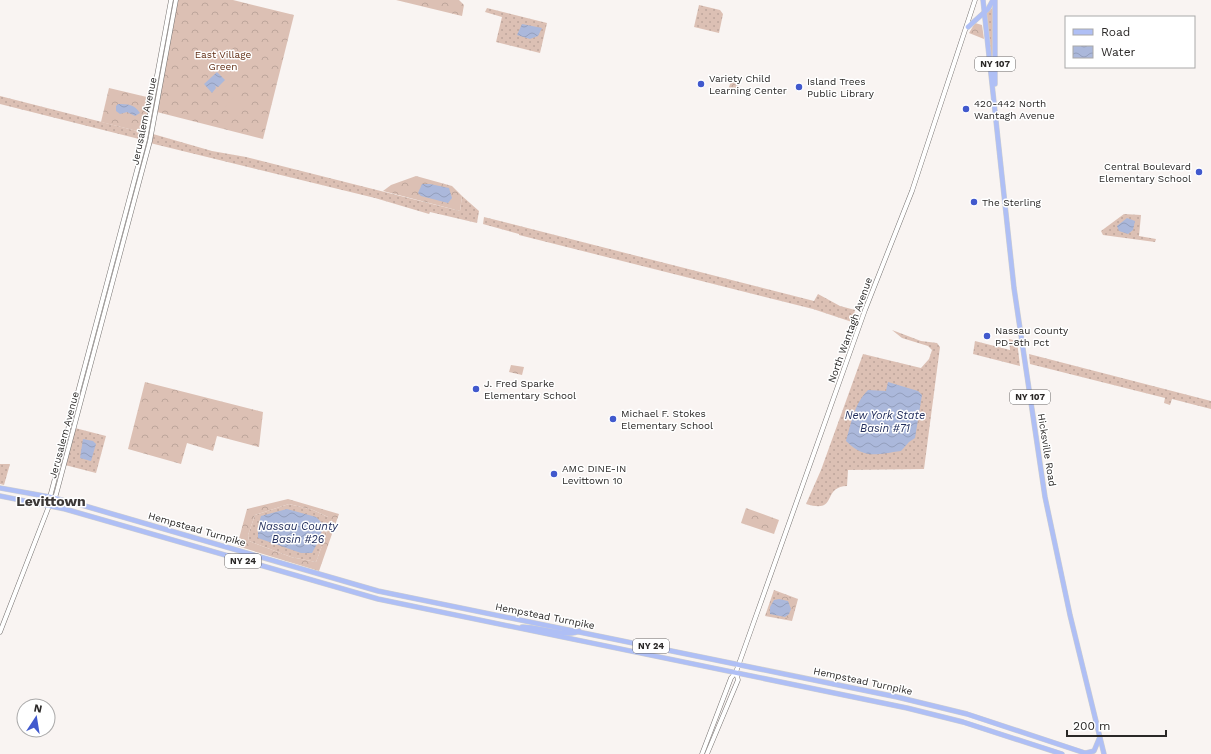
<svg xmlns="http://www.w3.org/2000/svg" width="1211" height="754" font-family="'Work Sans',sans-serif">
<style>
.grass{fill:url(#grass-dots)}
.forest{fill:url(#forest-crowns);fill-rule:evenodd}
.pitch{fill:#dcc0b4}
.water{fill:url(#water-waves)}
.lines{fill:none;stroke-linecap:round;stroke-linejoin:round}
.secondary-casing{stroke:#767270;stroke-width:5}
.primary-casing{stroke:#d0d0cf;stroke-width:5.5}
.secondary{stroke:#fff;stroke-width:4}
.primary{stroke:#afbff5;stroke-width:4.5}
.poi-dot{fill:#4159cd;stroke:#fff;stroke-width:1.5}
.labels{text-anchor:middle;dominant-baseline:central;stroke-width:3;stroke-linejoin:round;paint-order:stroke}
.shield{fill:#fff;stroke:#6a6868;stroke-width:1}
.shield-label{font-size:9px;font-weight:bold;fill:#2a2827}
.park-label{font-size:10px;fill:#602d13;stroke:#fff}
.poi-label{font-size:10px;fill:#2a2827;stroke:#fff;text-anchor:start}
.street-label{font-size:10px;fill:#2a2827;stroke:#fff}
.water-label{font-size:11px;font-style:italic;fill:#232f5d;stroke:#fff}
.district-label{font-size:14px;font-weight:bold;fill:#3c3837;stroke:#fff}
</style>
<defs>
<pattern id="grass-dots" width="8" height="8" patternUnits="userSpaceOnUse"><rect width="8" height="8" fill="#dcc0b4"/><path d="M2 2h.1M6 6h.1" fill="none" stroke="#bda59b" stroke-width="1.8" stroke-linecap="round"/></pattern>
<pattern id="forest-crowns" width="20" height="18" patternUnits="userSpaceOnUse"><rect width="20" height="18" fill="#dcc0b4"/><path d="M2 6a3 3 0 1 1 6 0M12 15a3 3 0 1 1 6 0" fill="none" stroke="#bda59b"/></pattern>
<pattern id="water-waves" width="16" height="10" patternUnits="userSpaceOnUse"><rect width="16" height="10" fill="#abb8db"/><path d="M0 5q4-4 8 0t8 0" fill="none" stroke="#939ebc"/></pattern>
</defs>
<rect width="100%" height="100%" fill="#f9f4f2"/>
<!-- grass -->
<g class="grass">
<path d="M699,5L720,10L723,14L719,33L694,27Z"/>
<path d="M993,7V53L991,66L986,14Z"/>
<path d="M487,8L547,23L540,53L496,42L502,17L485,12Z"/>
<path d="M0,96L145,133L143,140L0,104Z"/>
<path d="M153,134L212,151L246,157L460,211L462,196L479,211L477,223L430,212L429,214L375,198L150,143Z"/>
<path d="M1124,214L1141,215L1139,236L1156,239L1155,242L1103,235L1101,231Z"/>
<path d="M484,217L814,301L818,294L840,306L855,310L852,322L813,309L519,235V234L483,224Z"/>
<path d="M892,330L921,341L937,343L940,347L924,469L848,470L847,486C821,487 839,514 806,504L821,470L863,354L921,368L929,359L932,350L928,346L902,338Z"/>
<path d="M1009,339L1017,341L1020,366L973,354L975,341L1010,350Z"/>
<path d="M1029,354L1211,401V409L1172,399L1170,405L1164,403L1165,398L1030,364Z"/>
<path d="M75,428L106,436L96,473L65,465Z"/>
<path d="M0,464H10L4,485L0,484Z"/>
<path d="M289,504L313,510L328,517V529L316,562L291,557L249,541L248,535L255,515Z"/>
<path d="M774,590L798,599L792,621L765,616Z"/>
</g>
<!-- forest -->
<g class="forest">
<path d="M174,0H233L294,15L263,139L153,111Z"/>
<path d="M396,0H459L464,5L462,16Z"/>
<path d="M975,23L982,25L984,39L969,33Z"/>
<path d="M732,78L740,80L737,92L728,90Z"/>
<path d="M109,88L151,98L145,133L101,122Z"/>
<path d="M416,176L452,186L462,196L460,211L383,191L391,185Z"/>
<path d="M511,365L524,367L522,375L509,372Z"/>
<path d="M145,382L263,412L259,447L217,436L213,451L187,443L181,464L128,449Z"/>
<path d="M288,499L339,514L319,571L237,546L247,509ZM289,504L313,510L328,517V529L316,562L291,557L249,541L248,535L255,515Z"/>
<path d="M746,508L779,520L774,534L741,523Z"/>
<path d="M779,594L797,601L792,618H782L785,617L788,601L779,599Z"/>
</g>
<!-- pitch -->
<g class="pitch">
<path d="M225,61L236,73L212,96L200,85Z"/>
<path d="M234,97L245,107L235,118L224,108Z"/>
</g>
<!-- water -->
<g class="water">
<path d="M522,24L542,28L538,36L530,39L517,35Z"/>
<path d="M217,72L225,80L218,87L215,86L216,88L212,93L204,84Z"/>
<path d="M118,104C128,104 134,104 140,113L135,116L127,112L120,114L116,111V106Z"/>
<path d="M422,184H430L449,188L452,198L448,203L421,196L418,193Z"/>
<path d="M1127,218L1135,221L1133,230L1128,234L1119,231L1117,226Z"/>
<path d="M888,382L918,391L922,395L915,438L909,442L901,451C877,454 865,460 846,441C851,424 854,404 868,390L886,391Z"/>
<path d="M83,439L93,441L96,444L91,461L80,458Z"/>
<path d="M287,509L316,517L324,525L318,542L312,553H301L258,538V527L261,516Z"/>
<path d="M779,599L788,601L791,609L789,614L785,617L770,614V607L774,600Z"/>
</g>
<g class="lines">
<defs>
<g id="secondary">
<path d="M50,505L55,498L57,491L150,141L176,0"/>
<path d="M0,632L49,506L50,497L145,140L171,0"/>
<path d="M702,754L731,678L736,672L865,310L912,191L975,0"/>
<path d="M707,754L738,680L736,672"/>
</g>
<g id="primary">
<path d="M983,0L1014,288L1045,497L1070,615L1104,754"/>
<path d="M968,27L988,9L993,0"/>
<path d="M995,84V0"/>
<path d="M0,488L50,497L85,506L378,591L897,697L967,714L1088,754"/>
<path d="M0,496L65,509L378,599L907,708L963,722L1062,754"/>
<path d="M522,627C536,626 569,638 579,631"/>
<path d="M1086,753L1094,751L1099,739"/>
</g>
</defs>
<!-- secondary casing -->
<use href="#secondary" class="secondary-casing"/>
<!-- primary casing -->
<use href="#primary" class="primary-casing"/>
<!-- secondary -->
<use href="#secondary" class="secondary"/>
<!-- primary -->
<use href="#primary" class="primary"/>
</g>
<!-- markers -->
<g class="poi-dot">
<circle cx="701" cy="84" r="4"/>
<circle cx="799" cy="87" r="4"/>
<circle cx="966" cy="109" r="4"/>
<circle cx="1199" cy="172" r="4"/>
<circle cx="974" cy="202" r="4"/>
<circle cx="987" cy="336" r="4"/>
<circle cx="476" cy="389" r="4"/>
<circle cx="613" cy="419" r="4"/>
<circle cx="554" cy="474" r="4"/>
</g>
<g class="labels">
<!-- shield labels -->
<g class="shield">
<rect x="975" y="57" width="40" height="14" rx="3"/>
<rect x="1010" y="390" width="40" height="14" rx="3"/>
<rect x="225" y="554" width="36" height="14" rx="3"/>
<rect x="633" y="639" width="36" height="14" rx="3"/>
</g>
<g class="shield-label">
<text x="995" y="64">NY 107</text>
<text x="1030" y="397">NY 107</text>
<text x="243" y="561">NY 24</text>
<text x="651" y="646">NY 24</text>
</g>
<!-- park labels -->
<g class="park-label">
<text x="223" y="54">East Village<tspan x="223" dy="12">Green</tspan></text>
</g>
<!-- poi labels -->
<g class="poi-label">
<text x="709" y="78">Variety Child<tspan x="709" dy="12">Learning Center</tspan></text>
<text x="807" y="81">Island Trees<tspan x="807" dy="12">Public Library</tspan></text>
<text x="974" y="103">420-442 North<tspan x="974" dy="12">Wantagh Avenue</tspan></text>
<text x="1191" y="166" text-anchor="end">Central Boulevard<tspan x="1191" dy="12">Elementary School</tspan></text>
<text x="982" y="202">The Sterling</text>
<text x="995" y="330">Nassau County<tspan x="995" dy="12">PD-8th Pct</tspan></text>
<text x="484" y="383">J. Fred Sparke<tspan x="484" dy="12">Elementary School</tspan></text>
<text x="621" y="413">Michael F. Stokes<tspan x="621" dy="12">Elementary School</tspan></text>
<text x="562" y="468">AMC DINE-IN<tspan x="562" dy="12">Levittown 10</tspan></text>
</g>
<!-- street labels -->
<g class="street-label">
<text transform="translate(144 121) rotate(-78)">Jerusalem Avenue</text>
<text transform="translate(850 330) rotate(-70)">North Wantagh Avenue</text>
<text transform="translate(64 435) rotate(-75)">Jerusalem Avenue</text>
<text transform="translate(1047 450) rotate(81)">Hicksville Road</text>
<text transform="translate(197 529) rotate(16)">Hempstead Turnpike</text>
<text transform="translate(545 616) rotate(11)">Hempstead Turnpike</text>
<text transform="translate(863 681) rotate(12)">Hempstead Turnpike</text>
</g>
<!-- water labels -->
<g class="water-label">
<text x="885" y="415">New York State<tspan x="885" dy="13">Basin #71</tspan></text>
<text x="298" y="526">Nassau County<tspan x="298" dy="13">Basin #26</tspan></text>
</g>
<!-- district labels -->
<g class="district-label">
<text x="51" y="501">Levittown</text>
</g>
</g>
<!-- legend -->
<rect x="1065" y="16" width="130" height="52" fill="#ffffff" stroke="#aaa9a9"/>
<rect x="1073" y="29" width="20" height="6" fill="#afbff5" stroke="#aaa9a9"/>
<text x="1101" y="36" font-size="12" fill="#2a2827">Road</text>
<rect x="1073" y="46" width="20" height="12" fill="url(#water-waves)" stroke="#aaa9a9"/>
<text x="1101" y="56" font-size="12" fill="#2a2827">Water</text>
<!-- north arrow -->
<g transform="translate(36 718) rotate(12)"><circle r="19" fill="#ffffff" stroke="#aaa9a9"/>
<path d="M0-3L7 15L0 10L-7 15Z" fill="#4159cd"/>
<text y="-6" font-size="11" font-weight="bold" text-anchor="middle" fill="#2a2827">N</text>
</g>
<!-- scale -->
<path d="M1067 730v6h99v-6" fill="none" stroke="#2a2827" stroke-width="2"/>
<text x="1073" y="730" font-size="12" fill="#2a2827" stroke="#ffffff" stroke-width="3" paint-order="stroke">200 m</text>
</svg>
